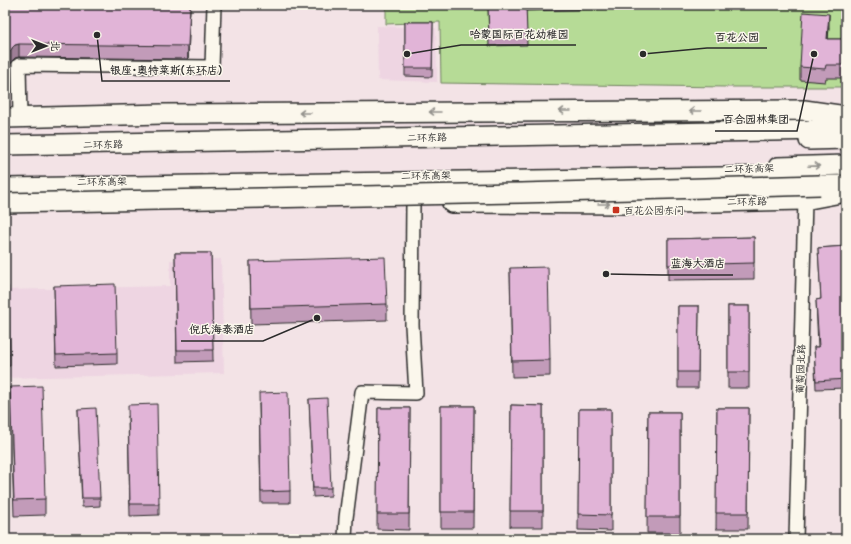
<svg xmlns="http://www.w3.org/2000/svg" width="851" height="544" font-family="Mali,'LXGW WenKai TC',sans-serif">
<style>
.built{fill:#eed5e2}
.green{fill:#b6db96;stroke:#708360}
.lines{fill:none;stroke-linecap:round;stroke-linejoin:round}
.minor-casing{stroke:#2b2b2b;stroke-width:16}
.highway-casing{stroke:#2b2b2b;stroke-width:22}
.minor{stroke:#fbf7ec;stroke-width:13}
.highway{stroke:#fbf7ec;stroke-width:19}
.highway-bridge-casing{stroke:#2b2b2b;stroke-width:22;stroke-linecap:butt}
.highway-bridge{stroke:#fbf7ec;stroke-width:19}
.wall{fill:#c29bb9;stroke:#2b2b2b}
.shaded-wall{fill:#9e7e96;stroke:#2b2b2b}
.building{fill:#e1b4d7;stroke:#2b2b2b}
.oneway{stroke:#93918c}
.poi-dot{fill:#c8321e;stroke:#fbf7ec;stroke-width:1.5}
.labels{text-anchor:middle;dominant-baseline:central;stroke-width:3;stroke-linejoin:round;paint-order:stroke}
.street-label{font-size:10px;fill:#2b2b2b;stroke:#fbf7ec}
.poi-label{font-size:10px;fill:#2b2b2b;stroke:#fbf7ec;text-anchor:start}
.leader{fill:none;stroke:#2b2b2b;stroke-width:1.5}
.callout-dot{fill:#2b2b2b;stroke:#fbf7ec;stroke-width:1.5}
.callout-label{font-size:11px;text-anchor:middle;font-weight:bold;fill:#2b2b2b;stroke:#fbf7ec;stroke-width:3;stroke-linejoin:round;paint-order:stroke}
</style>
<rect width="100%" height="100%" fill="#f3e3e6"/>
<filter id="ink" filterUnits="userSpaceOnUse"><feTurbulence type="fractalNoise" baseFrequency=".025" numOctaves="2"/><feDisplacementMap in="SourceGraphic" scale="8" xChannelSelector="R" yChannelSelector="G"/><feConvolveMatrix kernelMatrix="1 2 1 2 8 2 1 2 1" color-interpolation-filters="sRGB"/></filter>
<g filter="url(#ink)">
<!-- built -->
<g class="built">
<path d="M377,26L436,28L437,82L378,80Z"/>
<path d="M221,259L224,373L5,378V290L170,286V260Z"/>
</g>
<!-- green -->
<path class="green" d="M386,5H846V87H726L441,83L440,22L386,24Z"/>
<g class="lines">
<defs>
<g id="minor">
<path d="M20,118L19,65L212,67L214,5"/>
<path d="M345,539L346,518L362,392L416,393L412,325L413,203"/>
<path d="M796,539L805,200"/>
</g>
<g id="highway">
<path d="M5,118L163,114L804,110L846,116"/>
<path d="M809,140L846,139"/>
<path d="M5,145L825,130L846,117"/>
<path d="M778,167L846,165"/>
<path d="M5,188L791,176L820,185H846"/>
<path d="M452,203L630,204L804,200L841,193"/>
</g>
</defs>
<!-- minor casing -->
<use href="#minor" class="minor-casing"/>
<!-- highway casing -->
<use href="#highway" class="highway-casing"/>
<!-- minor -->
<use href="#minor" class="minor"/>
<!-- highway -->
<use href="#highway" class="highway"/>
<defs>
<path id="highway-bridge" d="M5,203L521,193L820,185"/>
</defs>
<!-- highway-bridge casing -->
<use href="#highway-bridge" class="highway-bridge-casing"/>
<!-- highway-bridge -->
<use href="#highway-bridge" class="highway-bridge"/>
</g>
<!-- wall -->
<g class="wall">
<path d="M5,5H190L188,59L19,57L15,58L12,61L11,64H5Z"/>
<path d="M488,5H632V8L526,11L527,45L489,46Z"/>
<path d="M405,22H433L432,77L405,76Z"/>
<path d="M829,27L828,39H846V78H826L825,82L800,80V67Z"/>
<path d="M754,237V279L668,280V239Z"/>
<path d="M846,246V340H844L846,388L816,389L814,347H818L816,300L821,299L818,248Z"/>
<path d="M175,253H211L213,361L177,362Z"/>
<path d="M250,261L387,304V320L251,324Z"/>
<path d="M510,268L550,360V376L512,377Z"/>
<path d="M5,286L10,354V366H5Z"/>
<path d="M54,286L117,353V364L56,366Z"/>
<path d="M678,306H699L698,388H678Z"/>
<rect x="728" y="306" width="21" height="82"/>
<path d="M10,387L45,499V515L14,516Z"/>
<path d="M309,399L331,488V496L313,497Z"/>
<path d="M259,404L290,491V503H261Z"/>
<path d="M511,405L543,406V527H510Z"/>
<path d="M441,406H474L473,528H441Z"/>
<path d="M378,408H410L409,530L377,529Z"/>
<path d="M717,408H749L748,529H716Z"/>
<path d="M78,409L100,498V506L82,507Z"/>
<path d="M579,409H611V531L578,530Z"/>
<path d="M648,412H680V533H647Z"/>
<path d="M128,416L159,504V515L130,516Z"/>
</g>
<!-- shaded-wall -->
<g class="shaded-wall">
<path d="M190,5L188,59V46Z"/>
<path d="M829,14V27L827,52V39Z"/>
<path d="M19,44V57L15,58L12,61L11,64V51L12,48L15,45Z"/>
</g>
<!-- building -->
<g class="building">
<path d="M5,5H190L188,46L19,44L15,45L12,48L11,51H5Z"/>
<path d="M488,5H526L527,33L489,35Z"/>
<path d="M803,12L829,14L827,39H846V65H826L825,69L800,67Z"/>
<path d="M405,22H433L432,68H405Z"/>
<path d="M754,237V263L668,265V239Z"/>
<path d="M846,246V331L844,332L846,379L816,381L814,347H819L816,300L821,299L818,248Z"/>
<path d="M175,253H211L213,350H177Z"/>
<path d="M385,257L387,304L251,308L250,261Z"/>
<path d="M548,267L550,360L512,361L510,268Z"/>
<path d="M115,284L117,353L56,355L54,286Z"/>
<path d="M5,286H8L10,354H5Z"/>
<path d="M678,306H699L698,372H678Z"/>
<rect x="728" y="306" width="21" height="66"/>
<path d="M42,386L45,499L14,500L10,387Z"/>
<path d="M288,392L290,491L261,492L259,393Z"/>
<path d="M327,398L331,488H313L309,399Z"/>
<path d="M157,404L159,504H130L128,405Z"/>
<path d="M511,405L543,406V511H510Z"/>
<path d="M441,406H474L473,512H441Z"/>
<path d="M96,408L100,498H82L78,409Z"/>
<path d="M378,408H410L409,514H377Z"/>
<path d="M717,408H749L748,513H716Z"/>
<path d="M579,409H611V515L578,514Z"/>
<path d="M648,412H680V517H647Z"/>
</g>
<!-- one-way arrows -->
<defs><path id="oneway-shaft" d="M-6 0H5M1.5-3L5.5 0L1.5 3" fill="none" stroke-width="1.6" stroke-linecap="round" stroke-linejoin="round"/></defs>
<g class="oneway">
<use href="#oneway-shaft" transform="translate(565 111) rotate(180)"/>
<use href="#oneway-shaft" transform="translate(695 111) rotate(180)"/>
<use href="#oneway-shaft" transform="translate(435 112) rotate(180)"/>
<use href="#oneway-shaft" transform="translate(305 113) rotate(180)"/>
<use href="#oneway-shaft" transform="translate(814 166) rotate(-2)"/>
<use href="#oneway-shaft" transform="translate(604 204)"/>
</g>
</g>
<!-- markers -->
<rect class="poi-dot" x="612" y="206" width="8" height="8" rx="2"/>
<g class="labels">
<!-- street labels -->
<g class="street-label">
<text transform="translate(427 137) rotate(-1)">二环东路</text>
<text transform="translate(103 144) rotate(-1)">二环东路</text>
<text transform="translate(749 168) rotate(-2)">二环东高架</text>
<text transform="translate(426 175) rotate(-1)">二环东高架</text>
<text transform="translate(102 181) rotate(-1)">二环东高架</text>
<text transform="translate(747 201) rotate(-1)">二环东路</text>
<text transform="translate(800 369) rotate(-88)">葡萄园北路</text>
</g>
<!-- poi labels -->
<g class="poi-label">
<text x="624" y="210">百花公园东门</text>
</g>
</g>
<!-- callouts -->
<path class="leader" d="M407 54L461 45H576M643 54L707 48H767M97 35L102 81H230M814 54L797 131H715M606 274L662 275H733M317 318L263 341H181"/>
<g class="callout-dot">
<circle cx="407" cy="54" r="4"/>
<circle cx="643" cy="54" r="4"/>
<circle cx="97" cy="35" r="4"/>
<circle cx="814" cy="54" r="4"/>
<circle cx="606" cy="274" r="4"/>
<circle cx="317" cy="318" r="4"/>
</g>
<g class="callout-label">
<text x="519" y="38">哈蒙国际百花幼稚园</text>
<text x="737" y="41">百花公园</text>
<text x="166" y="74">银座·奥特莱斯(东环店)</text>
<text x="756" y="123">百合园林集团</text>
<text x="698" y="267">蓝海大酒店</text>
<text x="222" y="333">倪氏海泰酒店</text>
</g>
<!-- margin -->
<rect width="851" height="544" fill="none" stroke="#fbf7ec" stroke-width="20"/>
<rect x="10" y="10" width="831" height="524" fill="none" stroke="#2b2b2b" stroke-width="1.5" filter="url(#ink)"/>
<!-- north arrow -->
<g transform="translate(46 46) rotate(90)" stroke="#fbf7ec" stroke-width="3" paint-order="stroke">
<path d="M0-3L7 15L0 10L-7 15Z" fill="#2b2b2b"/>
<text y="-6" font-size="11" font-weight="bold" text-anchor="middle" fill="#2b2b2b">北</text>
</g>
</svg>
